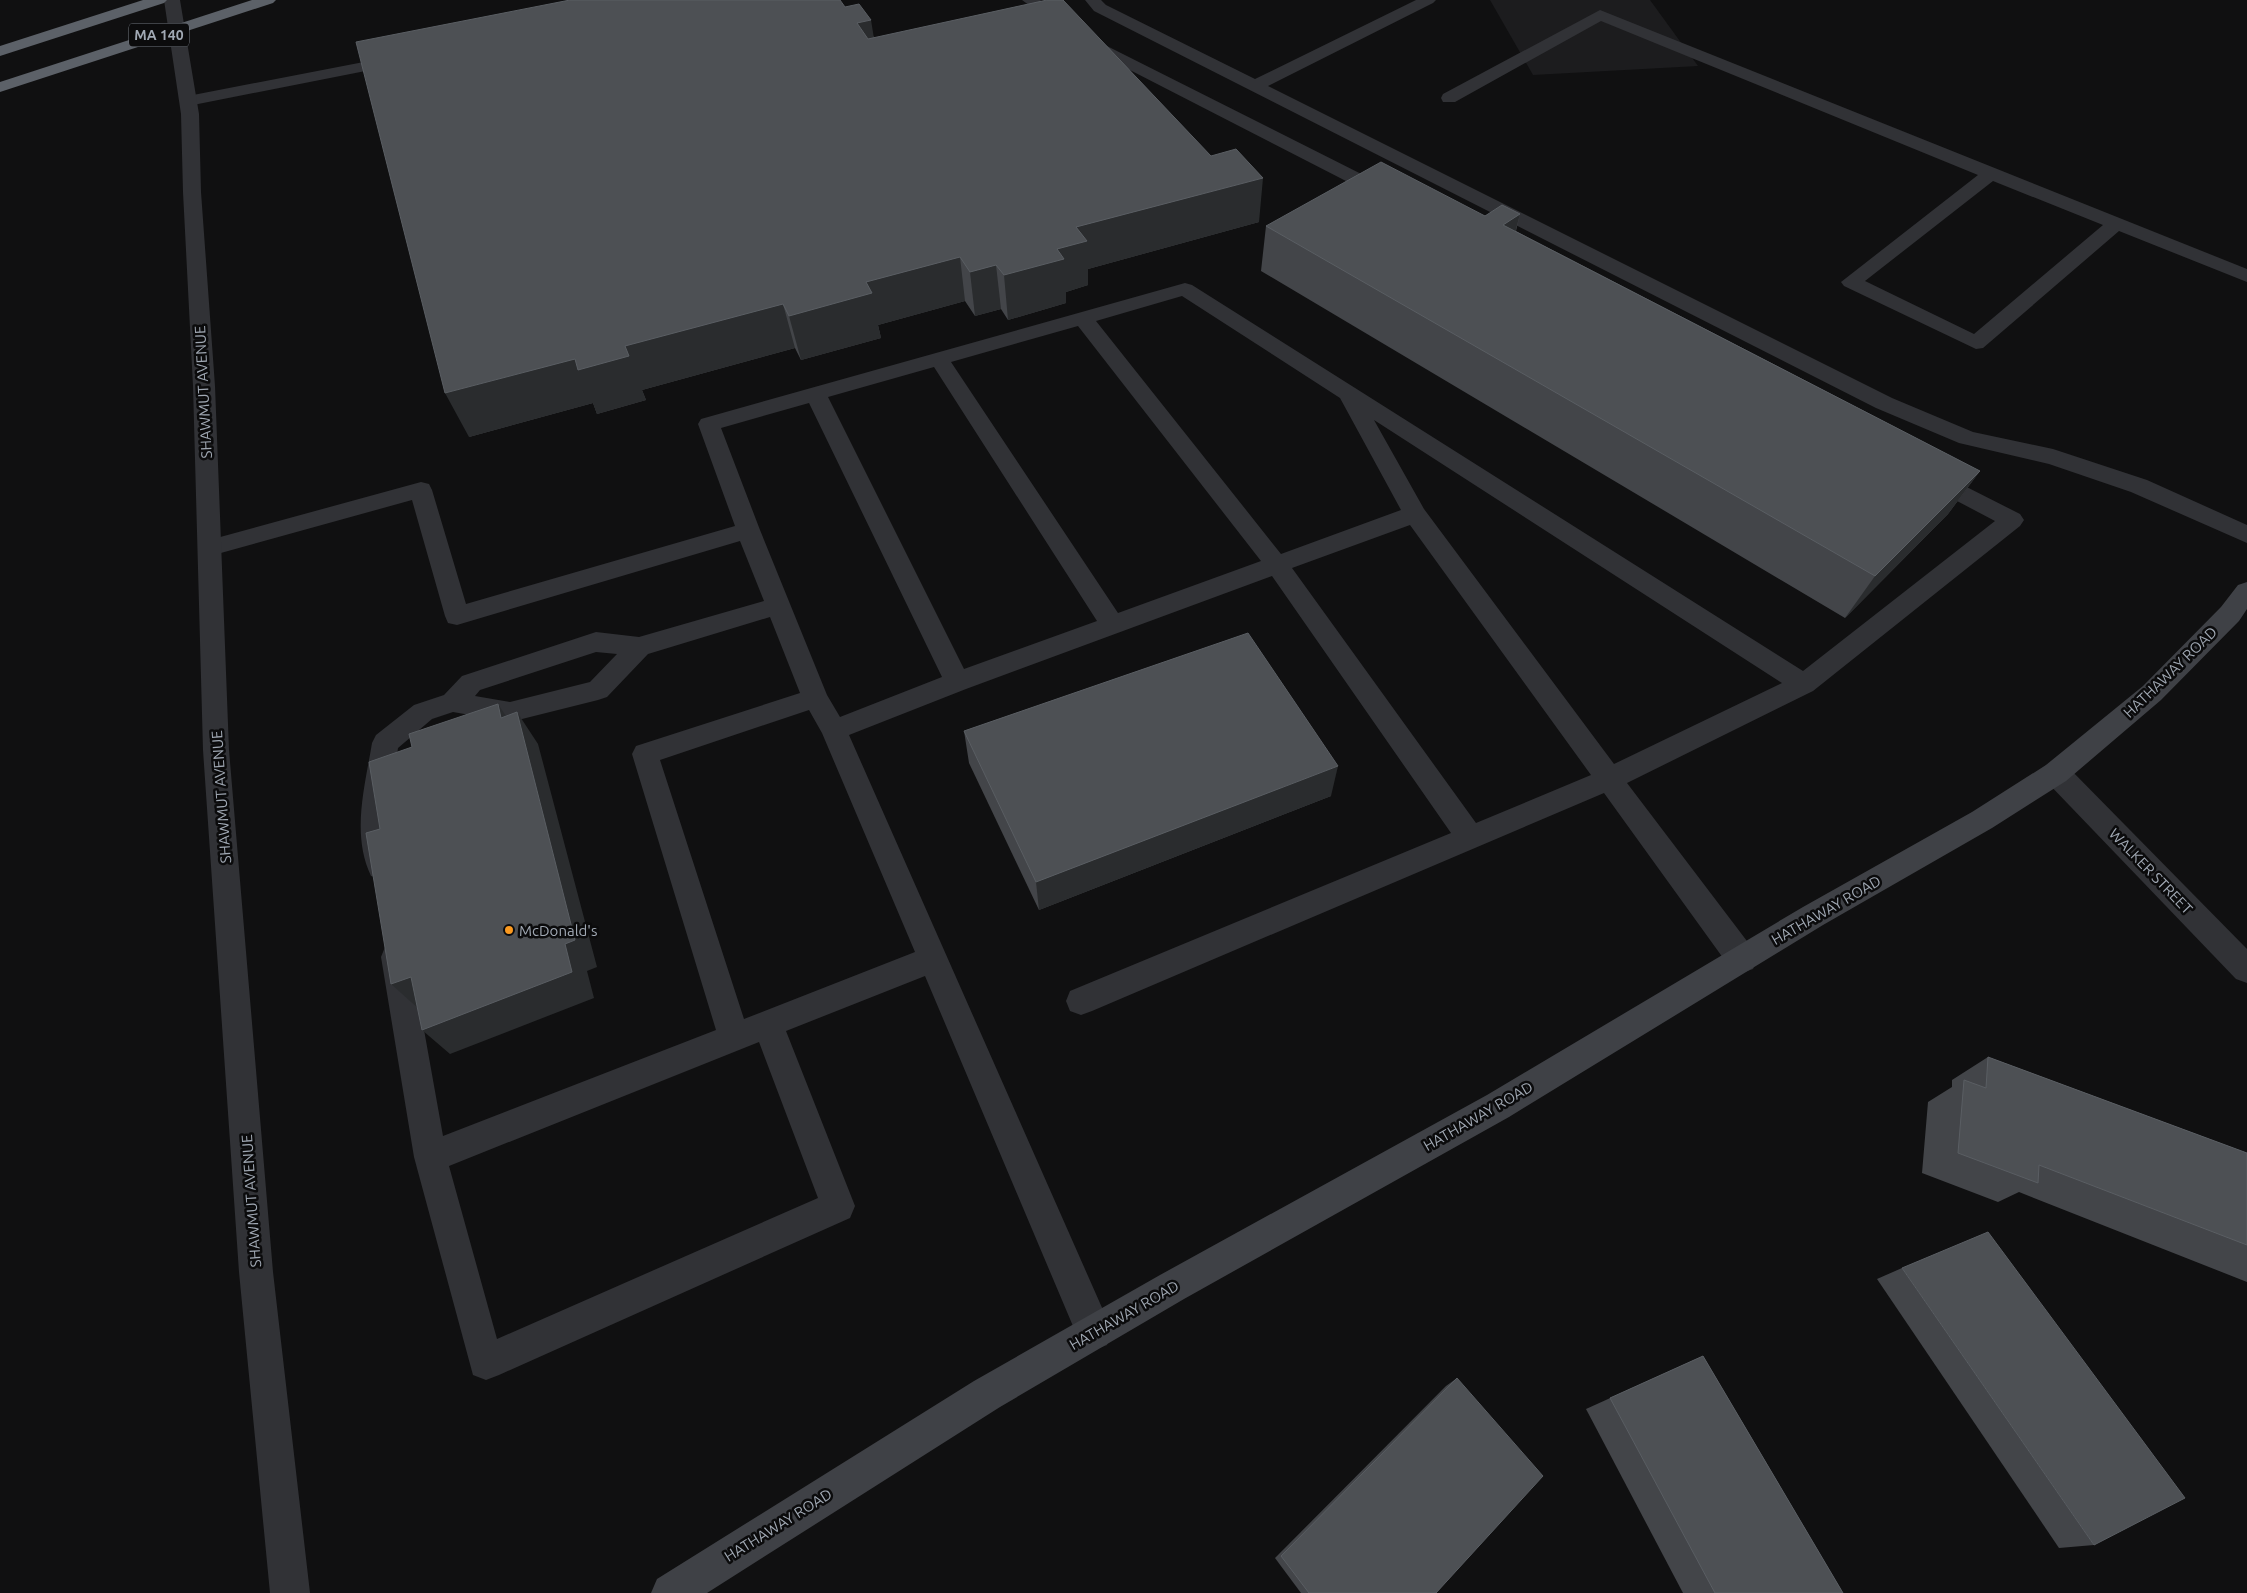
<svg xmlns="http://www.w3.org/2000/svg" width="2247" height="1593" font-family="Ubuntu,sans-serif">
<style>
.built{fill:#1c1c1e}
.lines{fill:none;stroke-linecap:round;stroke-linejoin:round}
.service{fill:#313236;fill-rule:evenodd}
.minor{fill:#313236;fill-rule:evenodd}
.tertiary{fill:#313236;fill-rule:evenodd}
.secondary{fill:#3f4146;fill-rule:evenodd}
.motorway{fill:#5c6168;fill-rule:evenodd}
.wall{fill:#434549}
.shaded-wall{fill:#2a2c2e}
.building{fill:#4d5054;stroke:#5a5e63}
.poi-dot{fill:#fa991f;stroke:#0b0b0c;stroke-width:2}
.labels{text-anchor:middle;dominant-baseline:central;stroke-width:5;stroke-linejoin:round;paint-order:stroke}
.shield{fill:#0b0b0c;stroke:#737981;stroke-width:1}
.shield-label{font-size:14px;font-weight:bold;fill:#a0a8b3}
.street-label{font-size:15px;fill:#a0a8b3;stroke:#0b0b0c}
.poi-label{font-size:15px;fill:#a0a8b3;stroke:#0b0b0c;text-anchor:start}
</style>
<rect width="100%" height="100%" fill="#101011"/>
<!-- built -->
<path class="built" d="M1490,0H1650L1698,66L1533,75Z"/>
<g class="lines">
<!-- service -->
<g class="service">
<path d="M1022,0H1040L1101,43L1395,191L1397,195L1395,199H1381L1089,49Z"/>
<path d="M1085,0H1101L1106,5L1255,79L1416,0H1436L1433,3L1268,86L1892,398L1973,432L2053,449L2147,480L2247,525V543L2131,492L2049,464L1959,443L1876,408L1094,11Z"/>
<path d="M1600,10L2247,269V282L2119,231L1983,348L1976,349L1844,286L1841,282L1978,175L1601,21L1455,102H1443L1441,98L1443,94ZM1993,181L2103,225L1974,334L1865,281Z"/>
<path d="M400,55L408,60L406,63L188,106L182,105L180,101L182,97L188,96Z"/>
<path d="M1185,283L1192,285L1803,671L1995,521L1921,482L1918,477L1921,472L1929,469L1937,472L2020,514L2024,520L2020,526L1813,691L1627,783L1753,949L1757,959L1753,969L1742,973L1731,969L1604,793L1092,1011L1081,1015L1070,1011L1066,1001L1070,991L1451,833L1272,576L966,689L849,735L1107,1319L1112,1332L1107,1345L1094,1350L1081,1345L925,976L786,1031L855,1206L850,1218L499,1375L486,1380L473,1375L414,1157L381,957L385,947L396,943L407,947L411,957L443,1136L716,1030L632,754L636,746L800,693L770,617L648,654L607,697L598,700L510,722L453,712L432,719L398,748L387,823L395,867L391,876L381,879L371,876C351,834 365,786 372,743L376,735L414,705L444,695L462,676L596,632L639,637L764,601L740,541L457,625L448,623L445,616L412,500L210,556L202,554L198,548L202,542L421,482L429,484L432,490L466,604L735,526L698,424L701,419ZM1182,296L1340,398L1401,510L1281,554L1096,321ZM1078,326L1261,561L1118,613L951,362ZM934,367L1097,621L964,669L828,397ZM809,403L942,677L840,717L827,695L760,530L721,428ZM1374,420L1782,683L1614,764L1424,509ZM1410,525L1591,775L1476,823L1292,568ZM596,652L617,654L590,682L510,702L475,696L480,690ZM809,710L822,733L915,952L744,1019L660,760ZM759,1042L818,1198L497,1339L449,1166Z"/>
</g>
<!-- minor -->
<path class="minor" d="M2056,762L2066,765L2247,949V983L2236,979L2046,781L2042,773L2046,765Z"/>
<!-- tertiary -->
<path class="tertiary" d="M164,0H180L199,114L201,192L215,386L229,750L273,1272L310,1593H270L239,1272L203,750L193,386L183,192L181,114Z"/>
<!-- secondary -->
<path class="secondary" d="M2247,582V609L2239,621L2161,700L2066,781L1992,828L1823,925L1509,1117L1184,1299L1000,1407L707,1593H651L657,1579L974,1381L1160,1275L1487,1095L1803,907L1972,812L2046,765L2143,686L2221,607L2238,585Z"/>
<!-- motorway -->
<g class="motorway">
<path d="M143,0H167L164,3L0,56V46Z"/>
<path d="M252,0H276L273,3L0,92V82Z"/>
</g>
</g>
<!-- wall -->
<g class="wall">
<path d="M845,7L874,37L1259,222L1088,269V285L1066,292V303L1008,320L1001,309L975,316L965,301L878,325L881,338L801,360L795,348L642,390L646,400L597,414L593,403L469,437Z"/>
<path d="M1520,214L1516,231L1980,471L1948,514L1845,618L1261,271L1266,226Z"/>
<path d="M964,731L1331,796L1039,910L969,763Z"/>
<path d="M1988,1057L2247,1153V1282L2019,1192L1998,1202L1922,1173L1928,1102L1952,1087V1080Z"/>
<path d="M1902,1268L2094,1545L2059,1548L1877,1279Z"/>
<path d="M1703,1356L1843,1593H1683L1586,1409Z"/>
<path d="M1457,1378L1436,1593H1301L1275,1558L1446,1386Z"/>
</g>
<!-- shaded-wall -->
<g class="shaded-wall">
<path d="M871,20L878,63L857,23Z"/>
<path d="M1263,178L1259,222L1088,269V285L1066,292V303L1008,320L1004,275L1057,249L1076,227Z"/>
<path d="M1520,214L1508,259L1503,225Z"/>
<path d="M960,257L965,301L878,325L881,338L801,360L789,316L866,282Z"/>
<path d="M996,265L1001,309L975,316L970,272Z"/>
<path d="M783,304L795,348L642,390L646,400L597,414L593,403L469,437L445,393Z"/>
<path d="M1980,471L1948,514L1845,618L1875,576Z"/>
<path d="M498,704L519,736L501,718Z"/>
<path d="M517,712L538,744L597,967L587,971L594,998L450,1054L422,1030L565,944Z"/>
<path d="M1338,766L1331,796L1039,910L1036,882Z"/>
<path d="M411,977L420,1010L391,984Z"/>
</g>
<!-- building -->
<g class="building">
<path d="M570,0H840L845,7L859,4L871,20L857,23L868,39L1047,0H1063L1211,156L1236,149L1263,178L1076,227L1087,241L1057,249L1064,259L1004,275L996,265L970,272L960,257L866,282L872,293L789,316L783,304L625,346L629,356L578,370L575,359L445,393L356,42Z"/>
<path d="M1381,162L1485,216L1502,205L1520,214L1503,225L1980,471L1875,576L1266,226Z"/>
<path d="M1248,633L1338,766L1036,882L964,731Z"/>
<path d="M498,704L501,718L517,712L575,940L565,944L572,972L422,1030L411,977L391,984L366,833L380,829L369,762L412,747L409,734Z"/>
<path d="M1988,1057L2247,1153V1245L2039,1165L2038,1183L1958,1153L1964,1080L1986,1088Z"/>
<path d="M1988,1232L2185,1498L2094,1545L1902,1268Z"/>
<path d="M1703,1356L1843,1593H1715L1610,1398Z"/>
<path d="M1457,1378L1543,1476L1436,1593H1309L1281,1556Z"/>
</g>
<!-- markers -->
<circle class="poi-dot" cx="509" cy="930" r="5"/>
<g class="labels">
<!-- shield labels -->
<rect class="shield" x="129" y="23.5" width="60" height="23" rx="4"/>
<g class="shield-label">
<text x="159" y="35">MA 140</text>
</g>
<!-- street labels -->
<g class="street-label">
<text transform="translate(203 392) rotate(-93)">SHAWMUT AVENUE</text>
<text transform="translate(2170 672) rotate(-44)">HATHAWAY ROAD</text>
<text transform="translate(221 797) rotate(-94)">SHAWMUT AVENUE</text>
<text transform="translate(2151 871) rotate(46)">WALKER STREET</text>
<text transform="translate(1826 910) rotate(-30)">HATHAWAY ROAD</text>
<text transform="translate(1478 1116) rotate(-30)">HATHAWAY ROAD</text>
<text transform="translate(251 1201) rotate(-94)">SHAWMUT AVENUE</text>
<text transform="translate(1124 1315) rotate(-30)">HATHAWAY ROAD</text>
<text transform="translate(778 1525) rotate(-32)">HATHAWAY ROAD</text>
</g>
<!-- poi labels -->
<g class="poi-label">
<text x="519" y="930">McDonald's</text>
</g>
</g>
</svg>
